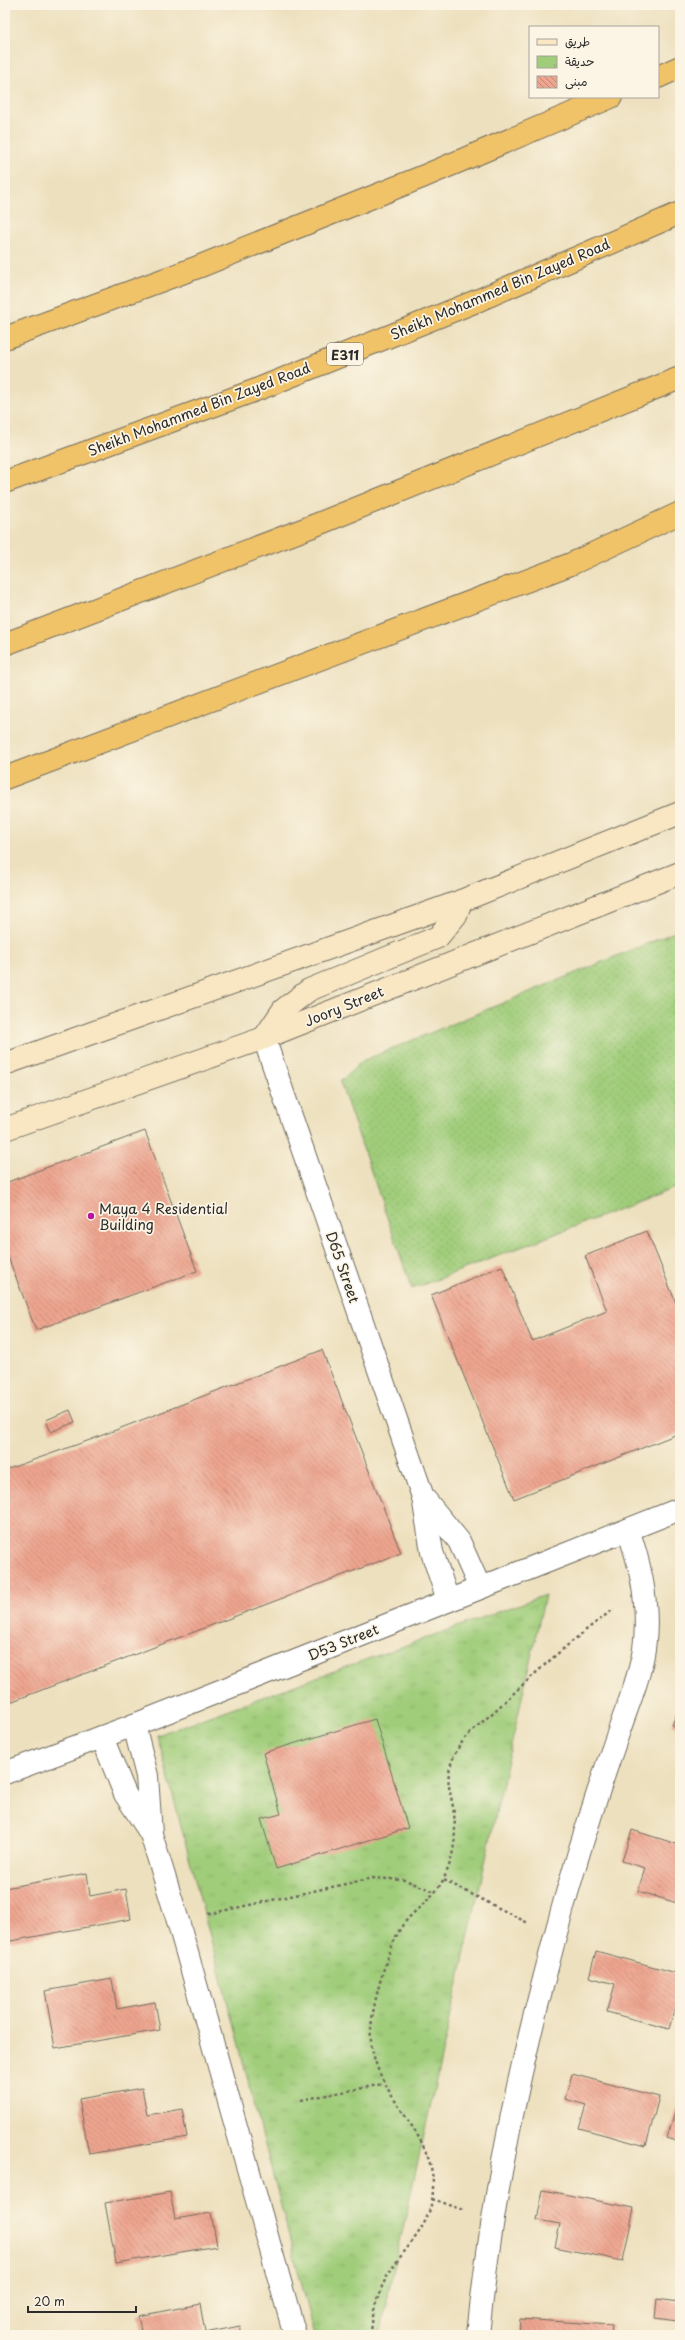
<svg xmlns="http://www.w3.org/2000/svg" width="685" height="2340" font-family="'Playpen Sans','Playpen Sans Arabic',sans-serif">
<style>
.grass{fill:url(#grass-dots);stroke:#667c52}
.park{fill:url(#park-tufts);stroke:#667c52}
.building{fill:url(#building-back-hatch)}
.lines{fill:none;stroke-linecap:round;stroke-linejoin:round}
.street-casing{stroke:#6f6a5e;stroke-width:24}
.secondary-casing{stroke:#6f6a5e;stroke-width:24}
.highway-casing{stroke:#6f6a5e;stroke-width:24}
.path{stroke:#6f6a5e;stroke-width:2.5;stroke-dasharray:3 3;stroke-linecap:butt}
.street{stroke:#fff;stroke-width:22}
.secondary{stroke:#f9e7c3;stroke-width:22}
.highway{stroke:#f1c369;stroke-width:22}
.poi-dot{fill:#b5179e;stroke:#fcf5e5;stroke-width:1.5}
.labels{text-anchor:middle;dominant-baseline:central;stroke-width:3.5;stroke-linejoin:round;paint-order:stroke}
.shield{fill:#fcf5e5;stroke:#6a6863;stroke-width:1}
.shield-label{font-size:13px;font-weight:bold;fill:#2b2b2b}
.street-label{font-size:14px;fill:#2b2b2b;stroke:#fcf5e5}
.poi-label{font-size:14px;fill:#2b2b2b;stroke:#fcf5e5;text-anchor:start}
</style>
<defs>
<pattern id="grass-dots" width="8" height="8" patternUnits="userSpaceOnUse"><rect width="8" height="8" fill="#a0cd7a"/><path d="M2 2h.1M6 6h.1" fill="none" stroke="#8ab06a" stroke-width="1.8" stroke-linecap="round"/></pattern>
<pattern id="park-tufts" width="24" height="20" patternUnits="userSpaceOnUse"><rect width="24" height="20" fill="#a0cd7a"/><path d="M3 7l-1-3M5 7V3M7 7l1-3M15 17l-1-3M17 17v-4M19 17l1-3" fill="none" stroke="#8ab06a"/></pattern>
<pattern id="building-back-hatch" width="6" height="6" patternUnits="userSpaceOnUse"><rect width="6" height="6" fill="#eea58f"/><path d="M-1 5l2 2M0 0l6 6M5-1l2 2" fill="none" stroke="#c18775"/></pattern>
</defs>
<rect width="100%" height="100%" fill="#fcf5e5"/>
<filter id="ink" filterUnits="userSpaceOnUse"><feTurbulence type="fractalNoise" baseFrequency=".025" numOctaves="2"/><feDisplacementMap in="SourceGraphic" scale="8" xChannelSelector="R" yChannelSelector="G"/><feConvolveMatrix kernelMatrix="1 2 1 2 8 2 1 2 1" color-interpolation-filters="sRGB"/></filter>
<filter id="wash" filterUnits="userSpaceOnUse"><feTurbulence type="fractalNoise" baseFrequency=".012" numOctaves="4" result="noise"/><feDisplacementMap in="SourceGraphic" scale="16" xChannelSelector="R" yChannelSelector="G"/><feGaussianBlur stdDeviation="0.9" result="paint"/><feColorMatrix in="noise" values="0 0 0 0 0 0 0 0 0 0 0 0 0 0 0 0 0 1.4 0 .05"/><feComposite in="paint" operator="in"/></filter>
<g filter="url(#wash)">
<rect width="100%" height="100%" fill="#ede0be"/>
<!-- grass -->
<path class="grass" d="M680,930V1186L412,1289L340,1082L362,1061Z"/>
<!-- park -->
<path class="park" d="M545,1595L379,2335H315L157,1735Z"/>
<g id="blocks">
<!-- building -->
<g class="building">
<path d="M145,1131L197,1271L36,1330L5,1249V1183Z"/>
<path d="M647,1231L680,1313V1433L514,1499L431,1295L502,1266L532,1341L607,1311L585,1256Z"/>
<path d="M322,1350L401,1553L5,1704V1470L90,1440Z"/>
<path d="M70,1410L75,1422L51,1432L46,1420Z"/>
<path d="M680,1705V1728L672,1725Z"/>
<path d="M375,1719L408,1828L276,1869L261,1819L281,1814L263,1753Z"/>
<path d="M632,1830L680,1845V1904L638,1891L645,1868L622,1861Z"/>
<path d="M87,1873L90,1896L126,1889L131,1919L5,1942V1888Z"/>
<path d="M596,1951L680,1974V1990L669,2029L607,2012L615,1984L589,1977Z"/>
<path d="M112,1979L117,2009L155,2002L160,2030L55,2048L45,1991Z"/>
<path d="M572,2074L659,2097L646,2146L579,2128L586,2105L565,2099Z"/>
<path d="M142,2088L147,2115L182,2109L187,2137L89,2154L79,2099Z"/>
<path d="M677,2106L680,2107V2142L667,2138Z"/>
<path d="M543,2190L634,2208L623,2261L555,2247L560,2224L537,2220Z"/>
<path d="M170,2192L175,2219L211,2213L217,2246L116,2263L105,2203Z"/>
<path d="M657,2299L679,2302L677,2321L655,2318Z"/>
<path d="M200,2304L205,2333L240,2326L242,2335H142L138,2316Z"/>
<path d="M520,2319L612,2325L611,2335H519Z"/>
</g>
</g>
</g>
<g filter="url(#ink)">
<use href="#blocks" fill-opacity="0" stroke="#6f6a5e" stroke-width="1"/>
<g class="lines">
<defs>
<g id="street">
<path d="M264,1038L423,1497L432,1552L448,1600"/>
<path d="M423,1497L459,1541L480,1588"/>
<path d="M134,1725L147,1776L151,1834L178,1921L295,2335"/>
<path d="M102,1737L125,1794L151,1834"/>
<path d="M5,1773L134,1725L680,1509"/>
<path d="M478,2335C490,2215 513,2096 544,1979C558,1923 574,1866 592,1811C601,1783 610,1756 620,1728C629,1702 640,1676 644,1649C650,1608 642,1569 628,1530"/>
</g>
<g id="secondary">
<path d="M264,1038L283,1010L309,990L438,937L456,915L461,901"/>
<path d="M5,1064L461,901L680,813"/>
<path d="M5,1129L264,1038L680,873"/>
</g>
<g id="highway">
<path d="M658,77L680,67"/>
<path d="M5,338L198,267L422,177L611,97"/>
<path d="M5,482L256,390L479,300L680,213"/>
<path d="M5,644L318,524L680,378"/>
<path d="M5,778L571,564L680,513"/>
</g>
</defs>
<!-- street casing -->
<use href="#street" class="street-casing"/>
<!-- secondary casing -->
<use href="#secondary" class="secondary-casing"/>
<!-- highway casing -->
<use href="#highway" class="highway-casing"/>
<!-- path -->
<g class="path">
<path d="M444,1880L528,1923"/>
<path d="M208,1914L373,1878L405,1880L435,1892"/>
<path d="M301,2100L383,2084"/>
<path d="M432,2199L464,2210"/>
<path d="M371,2335C372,2312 378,2290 391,2270C410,2241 434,2224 433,2184C432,2130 377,2099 371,2041C368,2016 388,1946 402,1926C415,1908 435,1898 444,1878C455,1855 457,1831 453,1807C451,1795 447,1784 449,1773C450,1763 455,1753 460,1745C469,1732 485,1720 497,1709C534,1674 572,1639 614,1609"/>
</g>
<!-- street -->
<use href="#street" class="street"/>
<!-- secondary -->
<use href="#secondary" class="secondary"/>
<!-- highway -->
<use href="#highway" class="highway"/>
</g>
</g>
<!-- markers -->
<circle class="poi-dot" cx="91" cy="1216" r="4"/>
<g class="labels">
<!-- shield labels -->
<rect class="shield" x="327" y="343" width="36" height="22" rx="3"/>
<g class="shield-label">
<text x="345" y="354">E311</text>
</g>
<!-- street labels -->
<g class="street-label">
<text transform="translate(500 289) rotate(-23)">Sheikh Mohammed Bin Zayed Road</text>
<text transform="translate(199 409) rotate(-21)">Sheikh Mohammed Bin Zayed Road</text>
<text transform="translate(344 1006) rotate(-22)">Joory Street</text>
<text transform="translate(343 1267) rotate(71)">D65 Street</text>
<text transform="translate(343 1642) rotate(-22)">D53 Street</text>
</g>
<!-- poi labels -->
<g class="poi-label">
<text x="99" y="1208">Maya 4 Residential<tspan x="99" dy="16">Building</tspan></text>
</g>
</g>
<!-- margin -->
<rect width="685" height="2340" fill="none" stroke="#fcf5e5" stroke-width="20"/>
<!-- legend -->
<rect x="529" y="26" width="130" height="72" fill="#fcf5e5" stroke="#a8a49b"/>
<rect x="537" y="39" width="20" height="6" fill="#f9e7c3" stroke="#a8a49b"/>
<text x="565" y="46" font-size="12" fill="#2b2b2b">طريق</text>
<rect x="537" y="56" width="20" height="12" fill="url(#park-tufts)" stroke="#a8a49b"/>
<text x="565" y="66" font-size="12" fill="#2b2b2b">حديقة</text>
<rect x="537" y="76" width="20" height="12" fill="url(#building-back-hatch)" stroke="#a8a49b"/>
<text x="565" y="86" font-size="12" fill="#2b2b2b">مبنى</text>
<!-- scale -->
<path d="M28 2306v6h108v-6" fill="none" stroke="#2b2b2b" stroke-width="2"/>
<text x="34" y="2306" font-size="12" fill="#2b2b2b" stroke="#fcf5e5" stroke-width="3" paint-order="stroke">20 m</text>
</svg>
